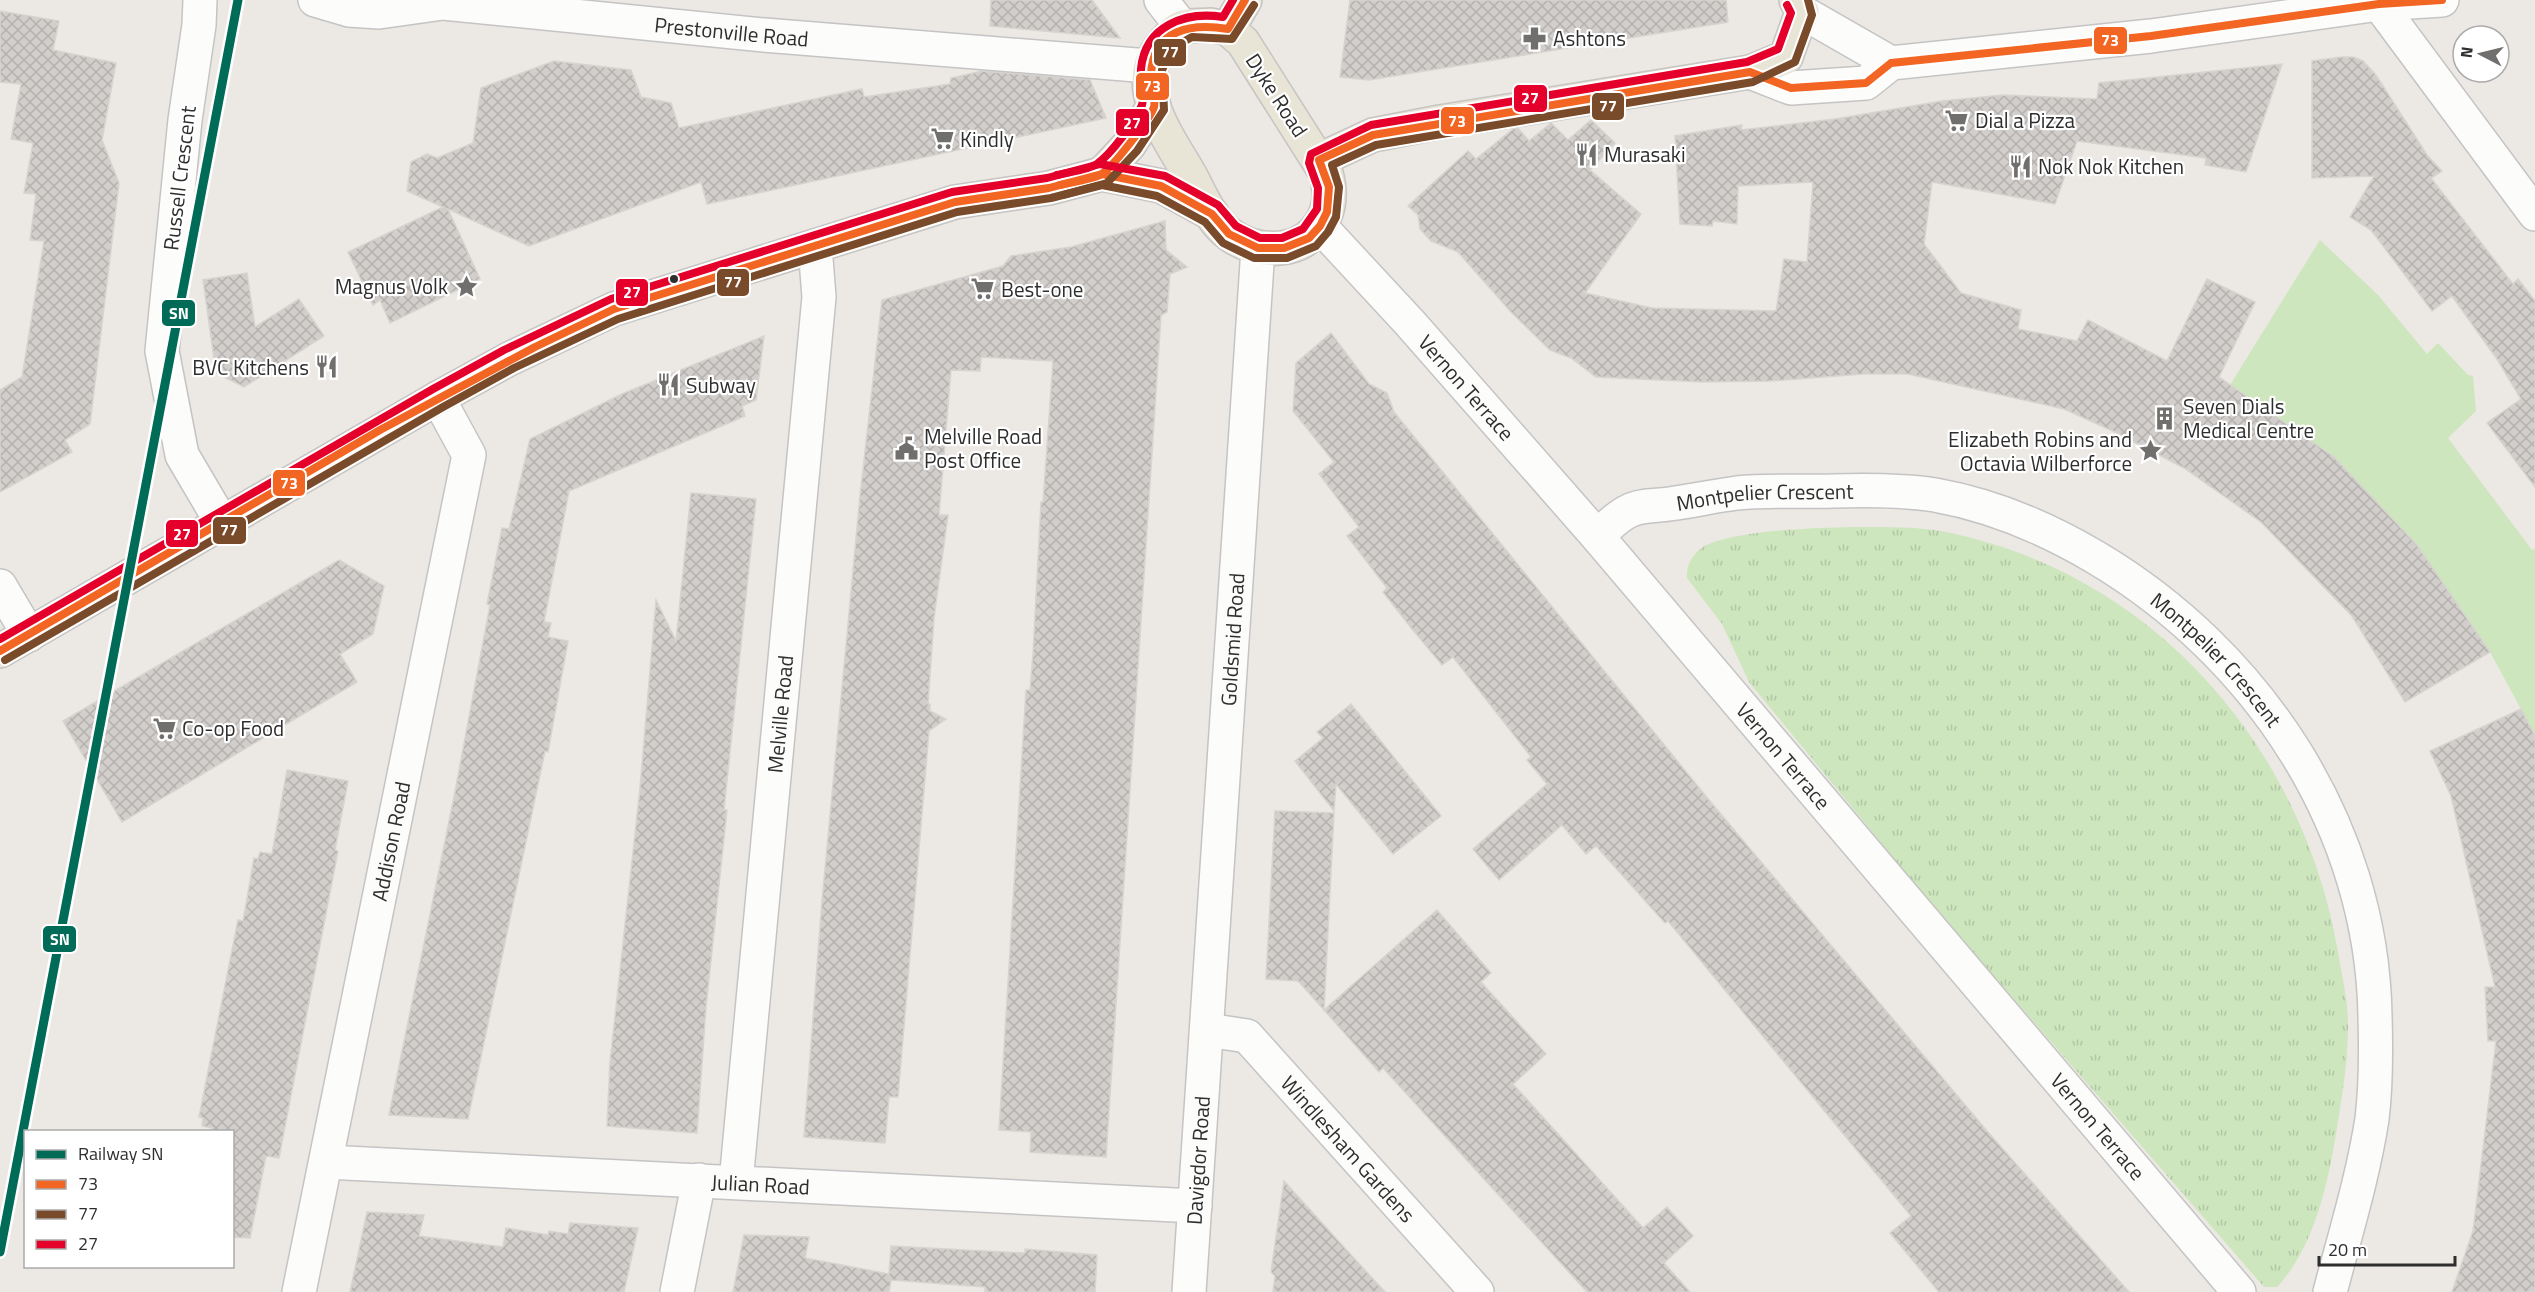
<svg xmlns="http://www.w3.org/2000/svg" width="2535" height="1292" font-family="'Titillium Web',sans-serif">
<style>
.grass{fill:url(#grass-tufts)}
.garden{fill:#cee6be}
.building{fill:url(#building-cross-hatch);stroke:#d7d4d0;stroke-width:1.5}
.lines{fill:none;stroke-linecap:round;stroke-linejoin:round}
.minor-casing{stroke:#c5c4c5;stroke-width:36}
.secondary-casing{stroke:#c5c4c5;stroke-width:36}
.primary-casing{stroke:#c6c5c4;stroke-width:36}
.minor{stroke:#fcfcfb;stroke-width:33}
.secondary{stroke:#fcfcfb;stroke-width:33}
.primary{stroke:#e8e4d6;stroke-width:33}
.bus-1-casing{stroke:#fff;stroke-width:12}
.bus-2-casing{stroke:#fff;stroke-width:12}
.bus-3-casing{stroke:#fff;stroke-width:12}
.bus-1{stroke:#f26522;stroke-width:8}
.bus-2{stroke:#7a4b2a;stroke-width:8}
.bus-3{stroke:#e4002b;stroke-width:8}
.rail-1-casing{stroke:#fff;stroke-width:14}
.rail-1{stroke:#006b56;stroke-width:9}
.bus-dot{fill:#2e2e2e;stroke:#fff;stroke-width:2}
.labels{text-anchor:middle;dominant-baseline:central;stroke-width:4.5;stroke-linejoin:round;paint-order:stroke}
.street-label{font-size:21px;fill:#2e2e2e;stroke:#fff}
.poi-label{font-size:21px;fill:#2e2e2e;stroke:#fff;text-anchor:start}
.line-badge{stroke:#fff;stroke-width:2}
.badge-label{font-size:16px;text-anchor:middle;font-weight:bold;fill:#fff}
</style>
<defs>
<pattern id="grass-tufts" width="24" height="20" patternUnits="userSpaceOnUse" patternTransform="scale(1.5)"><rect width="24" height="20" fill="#cee6be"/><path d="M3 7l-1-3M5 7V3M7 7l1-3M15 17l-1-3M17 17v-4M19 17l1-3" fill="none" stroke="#b1c6a4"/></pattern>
<pattern id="building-cross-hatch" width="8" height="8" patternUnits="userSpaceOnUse" patternTransform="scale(1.5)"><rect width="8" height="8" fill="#d1cecb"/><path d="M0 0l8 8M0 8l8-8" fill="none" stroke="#b4b1af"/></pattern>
</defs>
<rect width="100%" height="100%" fill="#ece8e4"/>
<!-- grass -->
<path class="grass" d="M1851,527C1882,527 1915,526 1946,532C2154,574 2303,747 2338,952C2342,976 2348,1001 2348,1025C2348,1055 2344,1085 2339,1115C2330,1173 2318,1243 2277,1287H2264L1933,906L1749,682L1722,624L1687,578C1686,566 1692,554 1703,547C1733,530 1815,528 1851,527Z"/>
<!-- garden -->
<path class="garden" d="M2320,240L2378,295L2427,354L2438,343L2468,375L2473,376L2476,411L2448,438L2532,550L2535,548V748L2521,709L2490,652L2420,549L2332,456L2230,385Z"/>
<!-- building -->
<g class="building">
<path d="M991,0H1092L1120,38L990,26Z"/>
<path d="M1350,0H1726L1728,22L1369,80L1340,77Z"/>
<path d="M0,11L59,21L53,50L116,63L102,140L119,183L90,424L65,440L72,452L0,492V390L22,377L44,241L30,240L36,194L24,193L33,143L11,139L21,84L0,82Z"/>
<path d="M2342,57H2353L2363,61L2376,75L2427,155L2442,171L2431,178L2513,284L2518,279L2535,301V487L2487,423L2521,399L2497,359L2452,296L2432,311L2371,230L2350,217L2374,176L2312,178V61Z"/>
<path d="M554,61L631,70L641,97L671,103L679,128L862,89L864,97L950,84L951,78L982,71L1090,80L1106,118L707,204L701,182L529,246L448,209L480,279L390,323L380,300L373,305L348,252L443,207L407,191L411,162L427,154L437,158L473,143L481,88Z"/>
<path d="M2282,64L2246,172L2205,165L2206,158L2077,141L2055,204L1932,182L1924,244L1961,293L2021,310L2018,329L2077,341L2088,320L2167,361L2207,279L2255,302L2219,377L2334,457L2417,545L2490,652L2405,702L2352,616L2261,522L2184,468L2115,432L2064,409L1908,374H1863L1770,381L1702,382L1596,377L1571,358L1550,350L1511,312L1458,252L1431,241L1420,229L1418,215L1408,206L1468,151L1476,159L1513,129L1518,128L1529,141L1551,123L1568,140L1591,120L1615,143L1590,170L1641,214L1585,293L1652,308L1776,311L1784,259L1807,262L1813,182L1738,186L1737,224L1713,221L1712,226L1680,224L1675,136L1742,125L1741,130L1835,119L1942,101L2003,95L2097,99L2099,83Z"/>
<path d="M1165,221L1166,250L1187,267L1170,274L1167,312L1161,315L1106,1157L1030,1152L1031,1132L999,1130L1026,690H1030L1033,654L1041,502H1043L1053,361L981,357L980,371L951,370L939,515H948L934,618L928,704H930V711L946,719L929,731L898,1097H889L885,1143L804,1137L822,901L860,496L882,300L1003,266L1011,256L1071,247Z"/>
<path d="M247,273L255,327L299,299L324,336L244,387L216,373L203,280Z"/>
<path d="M1331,333L1369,384L1387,393L1394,412L1709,800L1987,1131L2129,1292H1939L1890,1233L1911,1216L1668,921L1665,923L1596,846L1586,854L1562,825L1499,880L1473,849L1547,784L1527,760L1531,757L1453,657L1442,665L1412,629L1383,592L1387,588L1347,536L1359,527L1319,474L1334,462L1293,411L1296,363Z"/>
<path d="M764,336L756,400L742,406L745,416L569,491L544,622L551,623L548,637L568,641L548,752L545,751L468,1119L389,1115L454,797L490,605L487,604L502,528L509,529L530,439L622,394Z"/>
<path d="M691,493L756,499L724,810H727L706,1007L697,1133L607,1126L610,1062L640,788L656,600L676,641Z"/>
<path d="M339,560L384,586L373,634L340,654L357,682L122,822L63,721Z"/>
<path d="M1351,704L1441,816L1393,854L1336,784L1334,811L1295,761L1323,738L1317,732Z"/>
<path d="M2521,709L2535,736V1292H2452L2473,1231L2496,1041H2488L2485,987H2495L2451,796L2430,751Z"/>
<path d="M287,770L348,781L335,850L338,851L279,1158L266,1156L250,1238L232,1237V1131H211L212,1128L202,1126L203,1118L199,1117L238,920L243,921L254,858L258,859L260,852L272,854Z"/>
<path d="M1275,811L1334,813L1324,1010L1298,981L1266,979Z"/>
<path d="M1437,910L1491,973L1481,982L1546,1054L1513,1084L1643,1228L1667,1207L1693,1236L1664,1263L1690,1292H1587L1383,1068L1379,1072L1324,1010Z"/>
<path d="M1284,1181L1352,1256L1385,1292H1273L1275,1276L1271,1272Z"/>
<path d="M367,1212L424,1215L419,1236L503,1247L506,1228L548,1235L549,1231L568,1234L570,1223L638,1228L624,1292H350Z"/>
<path d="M744,1235L809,1237L805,1258L889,1274L891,1246L1025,1253V1249L1097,1255L1095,1292H985V1287L891,1280L889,1292H733Z"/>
</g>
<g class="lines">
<defs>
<g id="minor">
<path d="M200,0L199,25L185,120L162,351L182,455L222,523"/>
<path id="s1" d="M315,0L349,10L379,12L443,3L764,35L1149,66"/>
<path d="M2376,0L2535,214"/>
<path id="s2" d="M1597,536C1606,529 1617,516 1629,511C1640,505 1657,506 1669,504C1692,501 1714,496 1737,493C1768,490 1801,492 1833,491C1867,490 1902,490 1935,495C1991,505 2046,528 2095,557C2257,653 2372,825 2375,1016C2376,1049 2376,1086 2372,1119C2363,1177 2345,1235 2330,1292"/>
<path d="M0,586L29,635"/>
<path id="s3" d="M1207,1030L1247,1036L1477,1292"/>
<path id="s4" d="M326,1162L1195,1206"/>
<path id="s5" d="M736,1182L819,297L815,246"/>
<path id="s6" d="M299,1292L469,455L438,398"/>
<path d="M677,1292L699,1180"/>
</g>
<g id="secondary">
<path d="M1161,0L1182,27"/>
<path d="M1802,12L1891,63"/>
<path d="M1750,72L1791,88L1866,83L1891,63L2151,36L2379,4L2442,0"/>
<path id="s7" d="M1320,226L1410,323L1597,536L2239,1292"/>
<path id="s8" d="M1189,1292L1258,248"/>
</g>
<g id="primary">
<path d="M1211,25L1228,29L1243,42L1326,173C1332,195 1330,215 1314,232C1293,255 1252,252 1229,234C1211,221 1200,193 1189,173C1168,137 1128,84 1163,44C1168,38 1175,30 1183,27C1192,25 1202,26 1211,25Z"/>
<path d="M1228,29L1245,0"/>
<path d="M1319,160L1373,135L1440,122L1750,72L1786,57L1802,12L1796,0"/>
<path d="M1102,174L1129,145L1154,106"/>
<path d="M0,651L438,398L509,359L614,309L955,202L1049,188L1102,174L1161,186L1212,214"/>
</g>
</defs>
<!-- minor casing -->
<use href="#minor" class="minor-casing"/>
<!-- secondary casing -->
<use href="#secondary" class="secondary-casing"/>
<!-- primary casing -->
<use href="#primary" class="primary-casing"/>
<!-- minor -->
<use href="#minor" class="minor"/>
<!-- secondary -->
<use href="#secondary" class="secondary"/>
<!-- primary -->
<use href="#primary" class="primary"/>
<defs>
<g id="bus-1">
<path d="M1060,185C1073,182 1088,180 1100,175C1111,170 1150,119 1154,107C1156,98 1151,84 1151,75C1153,29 1191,23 1228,29L1245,0"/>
<path d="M0,651L380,430L535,347L614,309L955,202L1049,188L1102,174L1161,186L1212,214L1229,234L1258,248H1284L1309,238L1320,226L1327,212L1329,187L1319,160L1373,135L1750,72L1791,88L1866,83L1891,63L2151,36L2379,4L2442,0"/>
</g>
<g id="bus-2">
<path d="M1063,195L1107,183L1137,151L1164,110L1162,70L1172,48L1192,37L1232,39L1254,5"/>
<path d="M5,660L443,407L514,368L618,319L957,212L1051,198L1102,185L1157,196L1205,222L1223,243L1254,258H1287L1316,246L1328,232L1336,217L1339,187L1332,165L1376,145L1753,82L1795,62L1812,15L1808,0"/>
</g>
<g id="bus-3">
<path d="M1057,175C1069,172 1088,170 1097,164C1111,154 1136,121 1142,105C1145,97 1140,79 1141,69C1145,26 1185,11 1223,17L1233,0"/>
<path d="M0,639L433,389L504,350L611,299L952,192L1047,178L1100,164L1165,176L1218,205L1236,226L1260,238H1282L1303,229L1317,209L1318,188L1309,163L1311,154L1371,125L1747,62L1778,49L1791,13L1787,5"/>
</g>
</defs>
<!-- bus-1 casing -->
<use href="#bus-1" class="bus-1-casing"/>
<!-- bus-2 casing -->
<use href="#bus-2" class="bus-2-casing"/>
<!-- bus-3 casing -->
<use href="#bus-3" class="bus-3-casing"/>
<!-- bus-1 -->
<use href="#bus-1" class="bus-1"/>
<!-- bus-2 -->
<use href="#bus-2" class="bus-2"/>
<!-- bus-3 -->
<use href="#bus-3" class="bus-3"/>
<defs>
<path id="rail-1" d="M0,1252L238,0"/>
</defs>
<!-- rail-1 casing -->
<use href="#rail-1" class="rail-1-casing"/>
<!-- rail-1 -->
<use href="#rail-1" class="rail-1"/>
</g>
<!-- icons -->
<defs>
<symbol id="pharmacy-bare" viewBox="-9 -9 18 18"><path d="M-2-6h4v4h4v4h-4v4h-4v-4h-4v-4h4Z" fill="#706f6e" stroke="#fff" stroke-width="2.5" paint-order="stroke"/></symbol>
<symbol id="supermarket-bare" viewBox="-9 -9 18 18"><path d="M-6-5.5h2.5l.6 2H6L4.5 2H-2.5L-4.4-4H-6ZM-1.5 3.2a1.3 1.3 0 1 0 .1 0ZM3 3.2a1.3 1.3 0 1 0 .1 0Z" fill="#706f6e" stroke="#fff" stroke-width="2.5" paint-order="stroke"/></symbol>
<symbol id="restaurant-bare" viewBox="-9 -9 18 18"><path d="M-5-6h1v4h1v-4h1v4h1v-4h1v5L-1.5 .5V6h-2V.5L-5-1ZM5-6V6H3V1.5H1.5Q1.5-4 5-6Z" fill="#706f6e" stroke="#fff" stroke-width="2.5" paint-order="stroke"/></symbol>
<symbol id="sight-bare" viewBox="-9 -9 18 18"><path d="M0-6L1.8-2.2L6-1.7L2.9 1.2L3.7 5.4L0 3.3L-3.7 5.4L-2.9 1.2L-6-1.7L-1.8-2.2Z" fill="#706f6e" stroke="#fff" stroke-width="2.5" paint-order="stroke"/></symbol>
<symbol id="building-bare" viewBox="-9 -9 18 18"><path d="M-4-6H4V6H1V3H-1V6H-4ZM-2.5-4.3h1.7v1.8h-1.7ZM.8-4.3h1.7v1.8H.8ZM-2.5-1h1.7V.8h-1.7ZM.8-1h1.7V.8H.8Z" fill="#706f6e" stroke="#fff" stroke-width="2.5" paint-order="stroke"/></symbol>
<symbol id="civic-bare" viewBox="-9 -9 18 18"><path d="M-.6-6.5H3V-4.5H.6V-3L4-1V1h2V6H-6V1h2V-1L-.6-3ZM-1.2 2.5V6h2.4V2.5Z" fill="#706f6e" stroke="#fff" stroke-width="2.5" paint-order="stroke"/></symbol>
</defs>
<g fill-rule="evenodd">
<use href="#pharmacy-bare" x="1518" y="22" width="33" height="33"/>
<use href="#supermarket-bare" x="1940" y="104" width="33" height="33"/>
<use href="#supermarket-bare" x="926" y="122" width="33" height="33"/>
<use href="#restaurant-bare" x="1570" y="138" width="33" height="33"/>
<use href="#restaurant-bare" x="2004" y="150" width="33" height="33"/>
<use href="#sight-bare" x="450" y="270" width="33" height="33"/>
<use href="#supermarket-bare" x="966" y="272" width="33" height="33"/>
<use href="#restaurant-bare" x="310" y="350" width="33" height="33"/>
<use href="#restaurant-bare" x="652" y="368" width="33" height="33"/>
<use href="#building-bare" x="2148" y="402" width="33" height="33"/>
<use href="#civic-bare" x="890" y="432" width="33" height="33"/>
<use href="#sight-bare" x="2134" y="434" width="33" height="33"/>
<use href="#supermarket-bare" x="148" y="712" width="33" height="33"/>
</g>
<!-- markers -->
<circle class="bus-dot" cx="674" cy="279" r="5"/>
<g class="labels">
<!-- street labels -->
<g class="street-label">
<text stroke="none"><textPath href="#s1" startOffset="420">Prestonville Road</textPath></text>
<text transform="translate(1277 95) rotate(57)">Dyke Road</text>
<text transform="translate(179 178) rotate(-83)">Russell Crescent</text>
<text stroke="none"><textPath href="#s7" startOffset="218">Vernon Terrace</textPath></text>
<text stroke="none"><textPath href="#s2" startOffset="178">Montpelier Crescent</textPath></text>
<text stroke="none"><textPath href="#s8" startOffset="654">Goldsmid Road</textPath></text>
<text stroke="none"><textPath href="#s2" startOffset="681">Montpelier Crescent</textPath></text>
<text stroke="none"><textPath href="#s5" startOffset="470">Melville Road</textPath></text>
<text stroke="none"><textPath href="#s7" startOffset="704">Vernon Terrace</textPath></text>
<text stroke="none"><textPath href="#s6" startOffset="460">Addison Road</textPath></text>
<text stroke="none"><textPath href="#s7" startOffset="1190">Vernon Terrace</textPath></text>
<text stroke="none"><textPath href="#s3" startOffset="192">Windlesham Gardens</textPath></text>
<text stroke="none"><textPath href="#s8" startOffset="132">Davigdor Road</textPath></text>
<text stroke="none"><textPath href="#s4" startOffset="435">Julian Road</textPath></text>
</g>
<!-- poi labels -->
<g class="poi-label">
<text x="1553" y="38">Ashtons</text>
<text x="1975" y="120">Dial a Pizza</text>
<text x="960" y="139">Kindly</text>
<text x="1604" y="154">Murasaki</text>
<text x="2038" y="166">Nok Nok Kitchen</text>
<text x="448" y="286" text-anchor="end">Magnus Volk</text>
<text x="1001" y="289">Best-one</text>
<text x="309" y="367" text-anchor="end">BVC Kitchens</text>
<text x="686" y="385">Subway</text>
<text x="2183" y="406">Seven Dials<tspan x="2183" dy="24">Medical Centre</tspan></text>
<text x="924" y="436">Melville Road<tspan x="924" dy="24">Post Office</tspan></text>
<text x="2132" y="439" text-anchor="end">Elizabeth Robins and<tspan x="2132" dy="24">Octavia Wilberforce</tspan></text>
<text x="182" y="728">Co-op Food</text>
</g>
</g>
<g class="line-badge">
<rect x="2093" y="26" width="35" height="29" rx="6" fill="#f26522"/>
<rect x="1153" y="38" width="34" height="29" rx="6" fill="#7a4b2a"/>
<rect x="1135" y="72" width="35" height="29" rx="6" fill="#f26522"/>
<rect x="1513" y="84" width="35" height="29" rx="6" fill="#e4002b"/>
<rect x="1591" y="92" width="34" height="29" rx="6" fill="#7a4b2a"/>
<rect x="1440" y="106" width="35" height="29" rx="6" fill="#f26522"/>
<rect x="1115" y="108" width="35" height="29" rx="6" fill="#e4002b"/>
<rect x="716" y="268" width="34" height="29" rx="6" fill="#7a4b2a"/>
<rect x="615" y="278" width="34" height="29" rx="6" fill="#e4002b"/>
<rect x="161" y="299" width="35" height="28" rx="6" fill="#006b56"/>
<rect x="272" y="469" width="34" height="28" rx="6" fill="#f26522"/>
<rect x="212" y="516" width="35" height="29" rx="6" fill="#7a4b2a"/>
<rect x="165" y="519" width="34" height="29" rx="6" fill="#e4002b"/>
<rect x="42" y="925" width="35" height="28" rx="6" fill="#006b56"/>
</g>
<g class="badge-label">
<text x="2110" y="46">73</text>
<text x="1170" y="58">77</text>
<text x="1152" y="92">73</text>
<text x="1530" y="104">27</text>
<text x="1608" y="112">77</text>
<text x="1457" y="127">73</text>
<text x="1132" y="129">27</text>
<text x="733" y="288">77</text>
<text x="632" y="298">27</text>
<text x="179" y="319">SN</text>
<text x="289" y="489">73</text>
<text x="229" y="536">77</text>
<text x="182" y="540">27</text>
<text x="60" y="945">SN</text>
</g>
<!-- legend -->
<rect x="24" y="1130" width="210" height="138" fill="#ffffff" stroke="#ababab" stroke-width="1.5"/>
<rect x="36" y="1150" width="30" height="9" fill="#006b56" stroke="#ababab" stroke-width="1.5"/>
<text x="78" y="1160" font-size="18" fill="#2e2e2e">Railway SN</text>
<rect x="36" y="1180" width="30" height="9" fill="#f26522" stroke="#ababab" stroke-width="1.5"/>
<text x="78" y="1190" font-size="18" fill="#2e2e2e">73</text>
<rect x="36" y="1210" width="30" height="9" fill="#7a4b2a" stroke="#ababab" stroke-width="1.5"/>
<text x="78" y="1220" font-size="18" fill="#2e2e2e">77</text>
<rect x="36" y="1240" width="30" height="9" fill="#e4002b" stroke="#ababab" stroke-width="1.5"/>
<text x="78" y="1250" font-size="18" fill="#2e2e2e">27</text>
<!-- north arrow -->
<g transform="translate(2481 54) rotate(277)"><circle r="28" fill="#ffffff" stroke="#ababab" stroke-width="1.5"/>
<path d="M0-4.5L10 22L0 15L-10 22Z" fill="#706f6e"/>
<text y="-9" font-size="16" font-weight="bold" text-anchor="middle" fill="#2e2e2e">N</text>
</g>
<!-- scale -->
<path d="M2319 1256v9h136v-9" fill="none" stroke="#2e2e2e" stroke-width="3"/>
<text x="2328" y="1256" font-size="18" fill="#2e2e2e" stroke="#ffffff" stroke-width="4.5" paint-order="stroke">20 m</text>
</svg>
